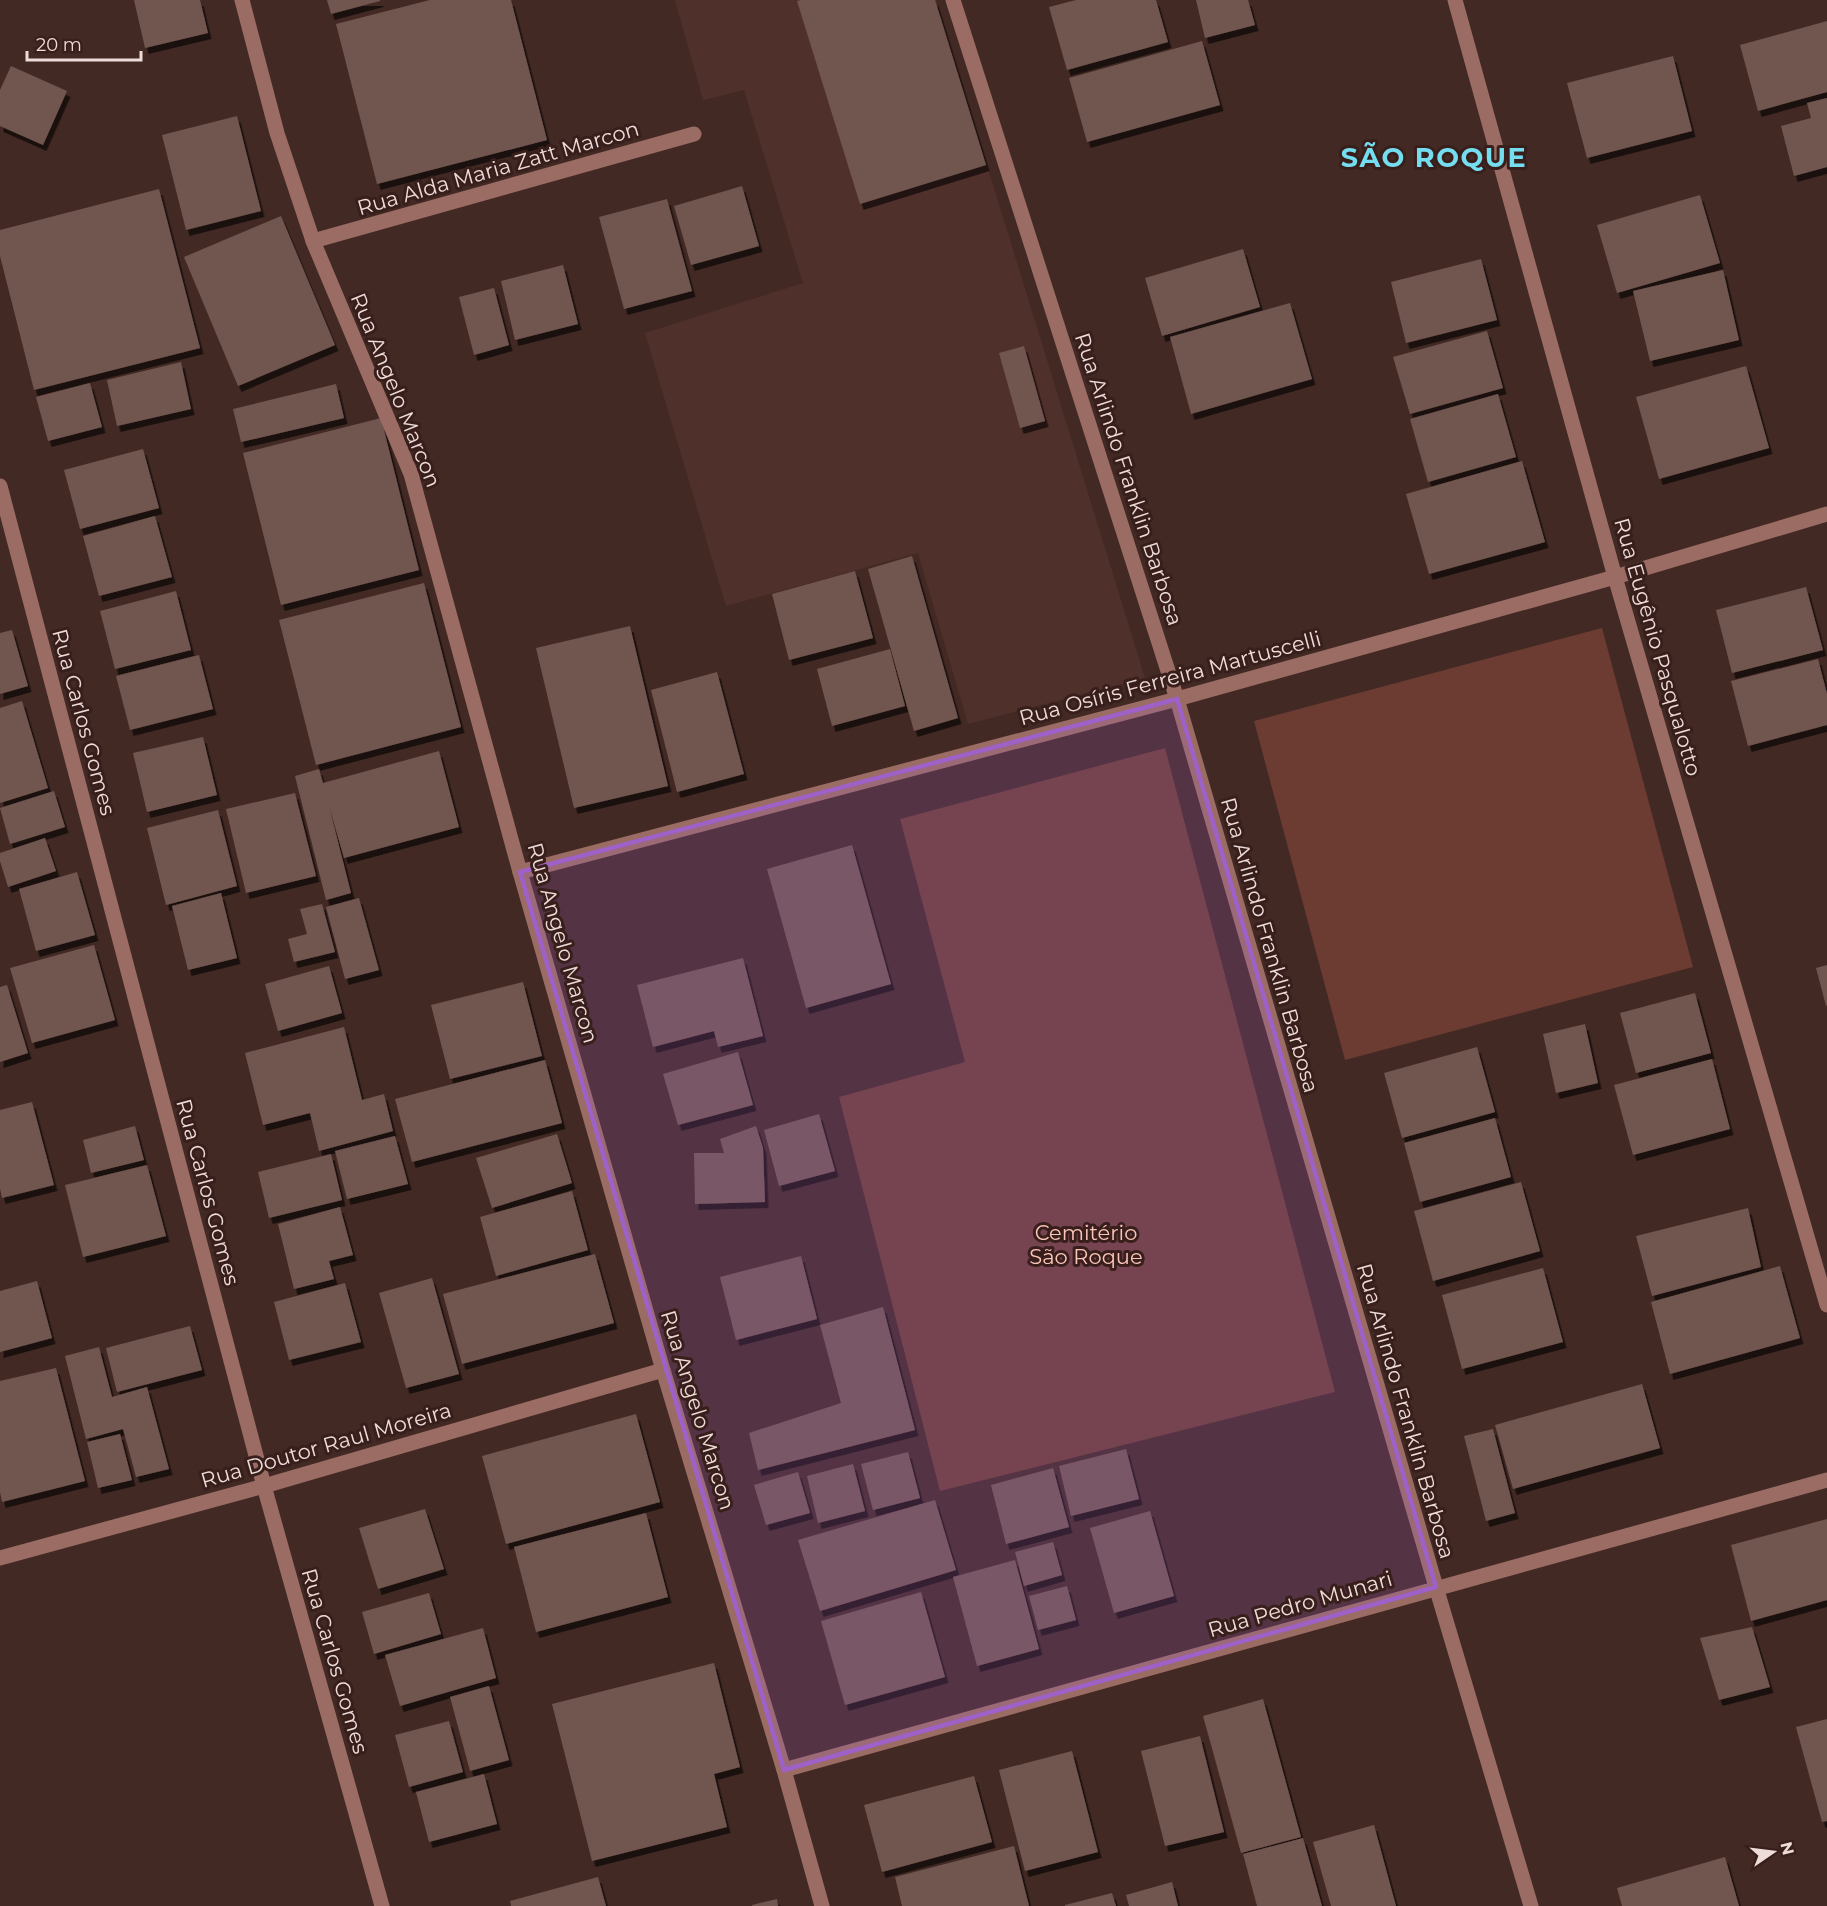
<svg xmlns="http://www.w3.org/2000/svg" width="1827" height="1906" font-family="Montserrat,sans-serif">
<style>
.built{fill:#50302b}
.green{fill:#6c3c33}
.building{fill:#715550;filter:url(#shadow)}
.lines{fill:none;stroke-linecap:round;stroke-linejoin:round}
.minor{stroke:#9b6c63;stroke-width:15}
.marked{fill:#9e61c7;fill-opacity:0.2;stroke:#9e61c7;stroke-width:4.5;stroke-linejoin:round}
.labels{text-anchor:middle;dominant-baseline:central;stroke-width:6;stroke-linejoin:round;paint-order:stroke}
.street-label{font-size:21px;fill:#eedcd9;stroke:#381f1b}
.park-label{font-size:21px;fill:#fcc5ba;stroke:#381f1b}
.district-label{font-size:27px;font-weight:bold;letter-spacing:1.5px;fill:#75ddf0;stroke:#381f1b}
</style>
<defs>
<filter id="shadow"><feDropShadow dx="3.5" dy="6" stdDeviation="0" flood-color="#0009"/></filter>
</defs>
<rect width="100%" height="100%" fill="#422924"/>
<!-- built -->
<path class="built" d="M675,0H936L1145,678L968,724L918,553L726,606L645,333L803,283L744,90L703,100Z"/>
<!-- green -->
<g class="green">
<path d="M1602,628L1693,967L1345,1060L1254,721Z"/>
<path d="M1165,748L1335,1392L940,1491L839,1097L965,1062L900,819Z"/>
</g>
<!-- building -->
<g class="building">
<path d="M134,0H200L208,33L145,48Z"/>
<path d="M327,0H380V1L331,14Z"/>
<path d="M430,0H511L547,140L377,184L336,24Z"/>
<path d="M801,0H935L986,165L860,204L797,1Z"/>
<path d="M1076,0H1156L1168,42L1067,70L1049,7Z"/>
<path d="M1196,0H1248L1255,25L1205,38Z"/>
<path d="M1827,21V92L1758,111L1740,45Z"/>
<path d="M1202,41L1220,105L1087,142L1069,78Z"/>
<path d="M1673,56L1692,131L1587,158L1567,83Z"/>
<path d="M11,66L67,91L43,145L0,126V90Z"/>
<path d="M1827,98V167L1794,176L1781,126L1811,118L1807,103Z"/>
<path d="M237,116L261,211L186,230L162,135Z"/>
<path d="M742,186L759,246L691,265L674,206Z"/>
<path d="M159,189L200,348L34,390L0,256V230Z"/>
<path d="M1700,195L1720,263L1617,293L1597,225Z"/>
<path d="M667,199L692,291L624,309L599,217Z"/>
<path d="M281,216L335,345L238,386L184,257Z"/>
<path d="M1243,249L1260,307L1162,336L1145,278Z"/>
<path d="M1481,259L1497,320L1406,343L1391,282Z"/>
<path d="M563,265L578,324L515,340L501,281Z"/>
<path d="M1723,270L1739,340L1650,361L1633,291Z"/>
<path d="M494,288L509,345L474,355L459,297Z"/>
<path d="M1290,303L1312,379L1191,414L1170,337Z"/>
<path d="M1487,331L1503,388L1410,414L1393,357Z"/>
<path d="M1024,346L1045,421L1020,428L999,353Z"/>
<path d="M181,362L191,409L117,426L107,380Z"/>
<path d="M1746,366L1769,448L1659,479L1636,397Z"/>
<path d="M90,383L102,427L48,441L36,397Z"/>
<path d="M336,384L344,418L241,442L233,409Z"/>
<path d="M1498,394L1516,457L1428,482L1410,419Z"/>
<path d="M381,418L419,570L281,605L243,453Z"/>
<path d="M143,449L159,508L80,529L64,470Z"/>
<path d="M1522,461L1545,542L1429,574L1406,494Z"/>
<path d="M155,516L172,577L99,596L83,536Z"/>
<path d="M912,556L958,718L914,731L868,569Z"/>
<path d="M855,571L873,638L789,660L772,594Z"/>
<path d="M424,583L461,727L316,765L279,620Z"/>
<path d="M1806,587L1823,650L1732,673L1716,610Z"/>
<path d="M176,591L191,650L115,669L100,611Z"/>
<path d="M630,626L668,786L574,808L536,648Z"/>
<path d="M12,630L28,686L0,694V633Z"/>
<path d="M890,649L905,706L832,726L817,669Z"/>
<path d="M199,655L213,709L130,730L116,676Z"/>
<path d="M1818,659L1827,694V725L1748,746L1731,681Z"/>
<path d="M717,672L744,774L677,792L651,690Z"/>
<path d="M22,701L48,788L0,803V708Z"/>
<path d="M203,737L217,795L147,812L133,753Z"/>
<path d="M439,751L459,827L344,858L329,806L351,893L326,900L295,776L319,769L323,783Z"/>
<path d="M54,791L65,827L10,844L0,808Z"/>
<path d="M295,793L316,876L246,893L226,809Z"/>
<path d="M218,810L237,886L166,905L147,828Z"/>
<path d="M45,838L56,871L8,887L0,861V853Z"/>
<path d="M852,845L891,984L806,1008L767,869Z"/>
<path d="M77,872L95,935L36,951L19,889Z"/>
<path d="M221,893L237,958L188,970L172,906Z"/>
<path d="M359,898L379,970L345,979L326,907Z"/>
<path d="M322,904L335,952L294,962L288,939L307,934L300,909Z"/>
<path d="M94,945L115,1020L32,1043L10,968Z"/>
<path d="M743,958L763,1036L718,1047L714,1031L653,1047L637,985Z"/>
<path d="M1827,965V1005L1826,1006L1816,968Z"/>
<path d="M329,966L342,1013L278,1031L265,984Z"/>
<path d="M523,982L542,1056L450,1079L431,1005Z"/>
<path d="M7,985L28,1053L0,1062V987Z"/>
<path d="M1695,993L1711,1053L1636,1073L1620,1013Z"/>
<path d="M1585,1024L1598,1083L1556,1093L1543,1034Z"/>
<path d="M344,1027L362,1100L384,1094L393,1131L319,1151L310,1113L263,1125L245,1053Z"/>
<path d="M1477,1047L1495,1112L1402,1138L1384,1073Z"/>
<path d="M738,1052L753,1105L678,1125L663,1074Z"/>
<path d="M1712,1059L1730,1129L1633,1155L1614,1085Z"/>
<path d="M545,1060L562,1123L412,1162L395,1099Z"/>
<path d="M32,1102L54,1185L2,1198L0,1189V1110Z"/>
<path d="M819,1114L835,1171L779,1186L764,1130Z"/>
<path d="M1495,1118L1511,1177L1420,1202L1404,1143Z"/>
<path d="M135,1126L144,1160L91,1173L83,1140Z"/>
<path d="M756,1126L763,1148L765,1202L695,1204L694,1153H724L720,1139Z"/>
<path d="M557,1134L572,1183L492,1208L476,1158Z"/>
<path d="M395,1136L408,1184L347,1199L335,1151Z"/>
<path d="M331,1154L342,1200L269,1218L258,1172Z"/>
<path d="M147,1165L166,1236L83,1257L65,1185Z"/>
<path d="M1521,1182L1540,1251L1433,1281L1414,1211Z"/>
<path d="M572,1191L588,1250L496,1276L480,1217Z"/>
<path d="M340,1207L353,1255L329,1261L334,1279L294,1289L278,1224Z"/>
<path d="M1748,1208L1761,1267L1652,1296L1636,1236Z"/>
<path d="M595,1254L614,1323L462,1364L443,1294Z"/>
<path d="M801,1256L817,1319L736,1340L720,1277Z"/>
<path d="M1780,1266L1800,1338L1670,1374L1651,1302Z"/>
<path d="M1543,1268L1563,1342L1462,1369L1442,1295Z"/>
<path d="M432,1278L459,1374L406,1388L379,1293Z"/>
<path d="M37,1281L52,1338L0,1352V1291Z"/>
<path d="M345,1283L361,1342L289,1360L274,1302Z"/>
<path d="M883,1307L915,1430L758,1470L749,1433L841,1403L820,1325Z"/>
<path d="M190,1326L202,1370L117,1392L106,1348Z"/>
<path d="M99,1347L112,1397L147,1387L169,1469L136,1477L123,1429L86,1439L65,1356Z"/>
<path d="M56,1368L85,1481L2,1502L0,1492V1381Z"/>
<path d="M1642,1384L1660,1448L1513,1489L1495,1425Z"/>
<path d="M636,1414L660,1502L506,1544L482,1456Z"/>
<path d="M1493,1429L1515,1513L1486,1521L1464,1436Z"/>
<path d="M120,1434L132,1480L98,1488L87,1442Z"/>
<path d="M1126,1449L1139,1499L1071,1516L1059,1466Z"/>
<path d="M908,1452L920,1498L873,1510L861,1464Z"/>
<path d="M853,1464L865,1511L818,1523L807,1476Z"/>
<path d="M1053,1468L1069,1527L1006,1544L991,1485Z"/>
<path d="M798,1472L810,1513L766,1525L754,1485Z"/>
<path d="M935,1500L956,1570L820,1611L798,1540Z"/>
<path d="M425,1509L444,1569L378,1589L359,1528Z"/>
<path d="M1150,1511L1174,1596L1114,1613L1090,1528Z"/>
<path d="M646,1513L668,1597L536,1632L514,1547Z"/>
<path d="M1827,1519V1600L1751,1621L1731,1545Z"/>
<path d="M1053,1542L1062,1575L1024,1586L1015,1552Z"/>
<path d="M1015,1560L1039,1649L977,1666L953,1577Z"/>
<path d="M1067,1586L1076,1620L1038,1630L1029,1596Z"/>
<path d="M921,1592L945,1677L845,1705L821,1621Z"/>
<path d="M429,1593L441,1634L374,1654L362,1612Z"/>
<path d="M1752,1627L1770,1687L1719,1700L1700,1638Z"/>
<path d="M483,1628L496,1678L400,1706L385,1655Z"/>
<path d="M714,1663L740,1767L714,1774L727,1827L592,1861L552,1704Z"/>
<path d="M489,1686L509,1760L470,1771L450,1697Z"/>
<path d="M1263,1699L1301,1837L1241,1853L1203,1716Z"/>
<path d="M1827,1719V1821L1822,1822L1796,1727Z"/>
<path d="M449,1721L463,1772L409,1787L395,1735Z"/>
<path d="M1200,1736L1224,1832L1165,1846L1141,1751Z"/>
<path d="M1072,1751L1098,1852L1025,1871L999,1770Z"/>
<path d="M484,1774L497,1824L429,1842L416,1792Z"/>
<path d="M974,1776L992,1842L882,1872L864,1805Z"/>
<path d="M1374,1825L1396,1906H1331L1313,1842Z"/>
<path d="M1303,1838L1322,1906H1257L1243,1854Z"/>
<path d="M1014,1846L1029,1906H902L895,1877Z"/>
<path d="M1725,1857L1739,1906H1622L1617,1888Z"/>
<path d="M598,1877L606,1906H511L510,1901Z"/>
<path d="M1172,1882L1178,1906H1129L1126,1895Z"/>
<path d="M1112,1893L1116,1906H1065V1905Z"/>
<path d="M777,1899L778,1906H752V1905Z"/>
</g>
<g class="lines">
<!-- minor -->
<g class="minor">
<path d="M242,0L277,133L313,241L411,474L520,872L663,1370L784,1770L822,1906"/>
<path d="M953,0L1177,699L1436,1587L1531,1906"/>
<path d="M1455,0L1615,577L1827,1305"/>
<path d="M313,241L694,134"/>
<path d="M0,486L264,1486L382,1906"/>
<path d="M520,872L1177,699L1615,577L1827,514"/>
<path d="M0,1558L264,1486L663,1370"/>
<path d="M784,1770L1827,1480"/>
</g>
</g>
<!-- marked area -->
<path class="marked" d="M1177,699L1436,1587L784,1770L520,872Z"/>
<g class="labels">
<!-- street labels -->
<g class="street-label">
<text transform="translate(498 168) rotate(-16)">Rua Alda Maria Zatt Marcon</text>
<text transform="translate(396 390) rotate(68)">Rua Angelo Marcon</text>
<text transform="translate(1129 479) rotate(72)">Rua Arlindo Franklin Barbosa</text>
<text transform="translate(1658 647) rotate(74)">Rua Eugênio Pasqualotto</text>
<text transform="translate(1170 678) rotate(-15)">Rua Osíris Ferreira Martuscelli</text>
<text transform="translate(84 722) rotate(75)">Rua Carlos Gomes</text>
<text transform="translate(563 943) rotate(74)">Rua Angelo Marcon</text>
<text transform="translate(1270 945) rotate(74)">Rua Arlindo Franklin Barbosa</text>
<text transform="translate(208 1192) rotate(75)">Rua Carlos Gomes</text>
<text transform="translate(698 1410) rotate(73)">Rua Angelo Marcon</text>
<text transform="translate(1406 1411) rotate(74)">Rua Arlindo Franklin Barbosa</text>
<text transform="translate(326 1445) rotate(-16)">Rua Doutor Raul Moreira</text>
<text transform="translate(1300 1604) rotate(-16)">Rua Pedro Munari</text>
<text transform="translate(335 1661) rotate(74)">Rua Carlos Gomes</text>
</g>
<!-- park labels -->
<g class="park-label">
<text x="1086" y="1232">Cemitério<tspan x="1086" dy="24">São Roque</tspan></text>
</g>
<!-- district labels -->
<g class="district-label">
<text x="1434" y="157">SÃO ROQUE</text>
</g>
</g>
<!-- north arrow -->
<g transform="translate(1773 1852) rotate(76)" stroke="#381f1b" stroke-width="4.5" paint-order="stroke">
<path d="M0-4.5L10 22L0 15L-10 22Z" fill="#eedcd9"/>
<text y="-9" font-size="16" font-weight="bold" text-anchor="middle" fill="#eedcd9">N</text>
</g>
<!-- scale -->
<path d="M27 51v9h114v-9" fill="none" stroke="#eedcd9" stroke-width="3"/>
<text x="36" y="51" font-size="18" fill="#eedcd9" stroke="#381f1b" stroke-width="4.5" paint-order="stroke">20 m</text>
</svg>
